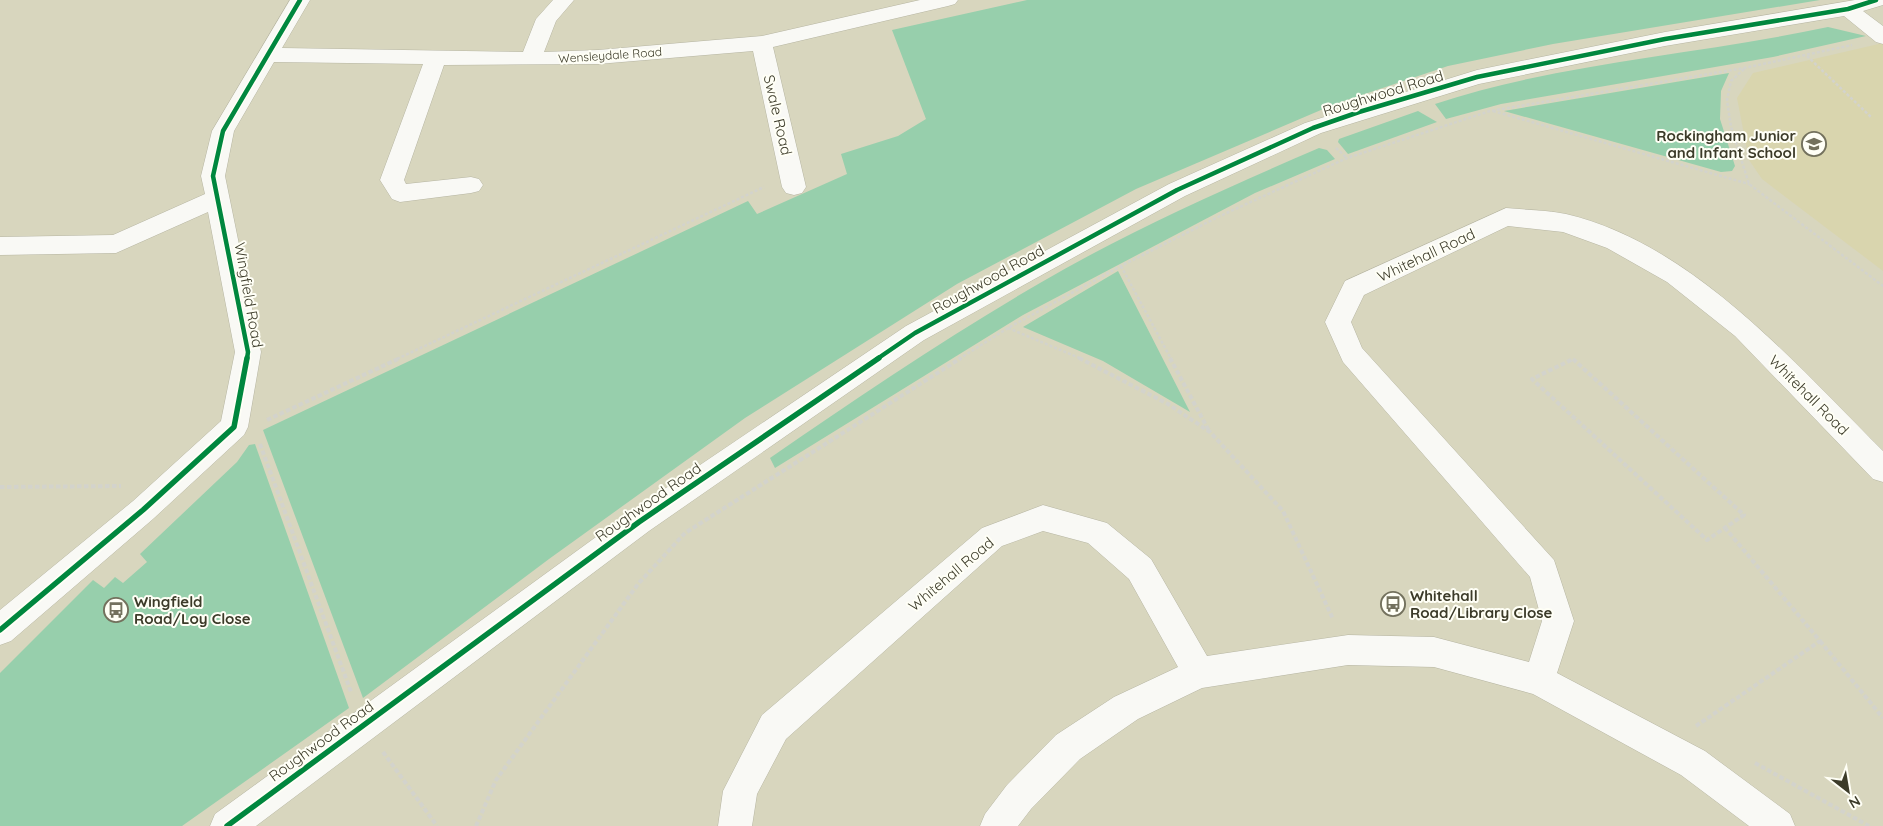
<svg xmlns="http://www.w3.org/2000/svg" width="1883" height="826" font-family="Quicksand,sans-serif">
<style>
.built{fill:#d9d5ae}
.green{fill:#97cfac}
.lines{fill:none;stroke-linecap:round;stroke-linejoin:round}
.minor-casing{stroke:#b6b5a2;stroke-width:1}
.path-far1{stroke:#d3d3cc;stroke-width:2.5;stroke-dasharray:3 2;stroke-linecap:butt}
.path{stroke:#d3d3cc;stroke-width:4;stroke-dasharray:4.5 2.5;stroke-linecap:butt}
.minor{fill:#f9f9f5;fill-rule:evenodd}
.cycleway-far1-casing{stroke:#fffff6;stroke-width:7}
.cycleway-casing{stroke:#fffff6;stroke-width:9}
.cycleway-far1{stroke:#00873e;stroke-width:4.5}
.cycleway{stroke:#00873e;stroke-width:5.5}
.labels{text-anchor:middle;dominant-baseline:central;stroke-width:4;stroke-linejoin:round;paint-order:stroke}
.far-street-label{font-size:12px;fill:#3c3b29;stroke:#fffff6}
.street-label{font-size:15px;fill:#3c3b29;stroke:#fffff6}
.poi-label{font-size:15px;font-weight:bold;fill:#3c3b29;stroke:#fffff6;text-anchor:start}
</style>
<rect width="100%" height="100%" fill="#d8d6be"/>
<!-- built -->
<path class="built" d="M1883,43V271L1762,179L1749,160L1737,98L1753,73Z"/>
<!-- green -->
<g class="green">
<path d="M1027,0H1820L1553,44L1448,66L1335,104L1136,189L957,284L745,418L549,559L363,698L263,430L748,201L757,214L847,174L841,154L898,136L926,119L892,30Z"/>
<path d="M1828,27L1866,36L1773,57L1501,104L1446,119L1435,104C1562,62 1698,55 1828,27Z"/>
<path d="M1729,73L1721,91L1720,119L1735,166L1732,171L1721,172L1504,111Z"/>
<path d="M1418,111L1437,122L1348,154L1338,142L1339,139Z"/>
<path d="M1319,148L1327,150L1335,159L1255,193L1023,315L775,468L770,458C858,397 947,337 1040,283C1129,231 1224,189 1319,148Z"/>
<path d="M1118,271L1190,412L1103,361L1023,327Z"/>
<path d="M255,444L349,708L182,826H0V673L93,580L104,588L115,577L123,583L147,562L140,554L237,462L249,445Z"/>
</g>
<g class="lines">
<defs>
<g id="minor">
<path d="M290,0H310L282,48L523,52L536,19L553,0H574L556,21L544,52L598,50L762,36L920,0H958L955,4L948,6L773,47L806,187L802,193L794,195L786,193L782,187L753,51L598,64L444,65L404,180L406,184L471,177L479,179L483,185L479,191L471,193L400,202L392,199L380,180L423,64L274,62L234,131L225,176L261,352L248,427L244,435L153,519L11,641L0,645V610L133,501L221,421L235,352L208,212L116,253L0,255V237L113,235L205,194L201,176L212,131Z"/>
<path d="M1855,0H1883V5L1863,11L1883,26V44L1876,42L1844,16L1665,46L1479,84L1321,133L1185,196L924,340L649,531L256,826H210L215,814L629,513L906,326L1169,184L1305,123L1477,70L1665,32Z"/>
<path d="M1506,208C1526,210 1547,210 1566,214C1693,244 1794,363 1883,451V482L1873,479L1735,336L1667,282L1607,248L1563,232L1508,226L1364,295L1351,322L1362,348L1554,560L1574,621L1557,673L1705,751L1790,814L1795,826H1749L1681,775L1533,694L1434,667L1348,665L1202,688L1138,719L1080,759L1031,809L1018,826H980L985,814L1007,785L1056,735L1114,697L1178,667L1129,579L1088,543L1043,531L1002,546L786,739L757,794L752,826H718L723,791L762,715L982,528L1043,505L1107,523L1151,559L1207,656L1348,635L1434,637L1529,662L1542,621L1530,577L1343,362L1325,322L1345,281Z"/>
</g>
</defs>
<!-- minor casing -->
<use href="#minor" class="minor-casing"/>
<!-- path-far1 -->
<g class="path-far1">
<path d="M1807,56L1872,118"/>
<path d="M1744,69L1731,81L1727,100L1731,127L1749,184L1883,286"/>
<path d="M1493,111L1749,184"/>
<path d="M1336,148L1347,158"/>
<path d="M1121,266L1171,359"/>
<path d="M1008,328L1082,359"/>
<path d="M397,359L764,187"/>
<path d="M959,359L1008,328L1121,266L1220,216L1347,158L1490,111L1744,68L1852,45"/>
</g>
<!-- path -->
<g class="path">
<path d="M1079,358L1168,404L1210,432L1283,511L1333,619"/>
<path d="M1170,358L1209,431"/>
<path d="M1573,359L1744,515L1707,540L1532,379Z"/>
<path d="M267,420L400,358"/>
<path d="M260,444L351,692"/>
<path d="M0,487L121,486"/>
<path d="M1820,641L1883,718"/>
<path d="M1696,726L1820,641L1726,529"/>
<path d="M383,752L437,826"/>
<path d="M1755,763L1869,826"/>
<path d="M476,826L496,780L638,584L685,533L961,358"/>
</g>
<!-- minor -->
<use href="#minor" class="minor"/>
<defs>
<g id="cycleway-far1">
<path d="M247,359L248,352L213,176L223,131L300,0"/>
<path d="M877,359L915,333L1177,190L1313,128L1359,112L1477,77L1665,39L1848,9L1876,0"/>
</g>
<g id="cycleway">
<path d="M0,630L143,510L234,427L247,358"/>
<path d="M227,826L639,522L879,358"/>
</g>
</defs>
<!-- cycleway-far1 casing -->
<use href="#cycleway-far1" class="cycleway-far1-casing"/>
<!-- cycleway casing -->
<use href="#cycleway" class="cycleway-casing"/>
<!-- cycleway-far1 -->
<use href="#cycleway-far1" class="cycleway-far1"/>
<!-- cycleway -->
<use href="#cycleway" class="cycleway"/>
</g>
<!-- icons -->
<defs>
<symbol id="school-ring" viewBox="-11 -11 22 22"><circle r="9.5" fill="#fffff6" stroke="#73715d" stroke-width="1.5"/><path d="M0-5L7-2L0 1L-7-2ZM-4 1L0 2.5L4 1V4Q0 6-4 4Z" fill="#73715d"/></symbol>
<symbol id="bus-ring" viewBox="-11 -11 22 22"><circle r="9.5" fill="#fffff6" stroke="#73715d" stroke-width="1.5"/><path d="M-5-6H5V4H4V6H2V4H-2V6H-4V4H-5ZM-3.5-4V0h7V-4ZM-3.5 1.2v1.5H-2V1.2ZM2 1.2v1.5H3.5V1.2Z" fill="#73715d"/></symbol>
</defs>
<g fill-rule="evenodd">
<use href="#school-ring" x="1800" y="130" width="28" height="28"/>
<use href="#bus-ring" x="1379" y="590" width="28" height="28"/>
<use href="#bus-ring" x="102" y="596" width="28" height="28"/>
</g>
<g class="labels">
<!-- far-street labels -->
<g class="far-street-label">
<text transform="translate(610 55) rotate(-4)">Wensleydale Road</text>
</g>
<!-- street labels -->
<g class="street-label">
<text transform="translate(1383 93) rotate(-17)">Roughwood Road</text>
<text transform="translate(778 115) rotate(77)">Swale Road</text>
<text transform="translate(1426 255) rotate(-25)">Whitehall Road</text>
<text transform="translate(988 279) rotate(-29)">Roughwood Road</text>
<text transform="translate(249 295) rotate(80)">Wingfield Road</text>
<text transform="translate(1809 395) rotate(45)">Whitehall Road</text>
<text transform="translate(648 502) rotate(-35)">Roughwood Road</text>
<text transform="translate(951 574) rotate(-40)">Whitehall Road</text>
<text transform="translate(321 741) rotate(-36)">Roughwood Road</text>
</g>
<!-- poi labels -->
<g class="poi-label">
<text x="1796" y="135" text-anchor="end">Rockingham Junior<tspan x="1796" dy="17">and Infant School</tspan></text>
<text x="1410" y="595">Whitehall<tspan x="1410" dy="17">Road/Library Close</tspan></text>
<text x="134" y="601">Wingfield<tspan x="134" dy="17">Road/Loy Close</tspan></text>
</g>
</g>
<!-- north arrow -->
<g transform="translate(1848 791) rotate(149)" stroke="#fffff6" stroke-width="4" paint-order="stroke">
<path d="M0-4L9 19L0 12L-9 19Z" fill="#3c3b29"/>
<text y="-8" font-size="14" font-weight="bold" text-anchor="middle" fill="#3c3b29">N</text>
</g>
</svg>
